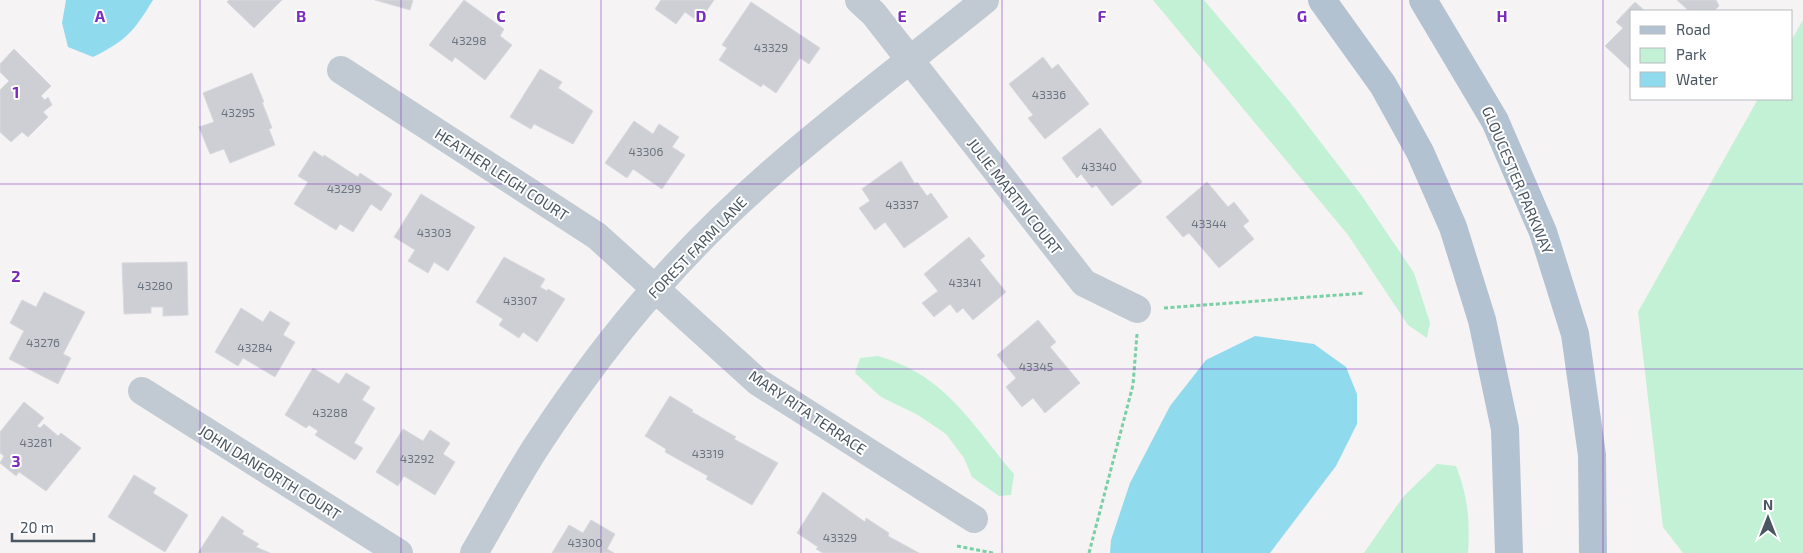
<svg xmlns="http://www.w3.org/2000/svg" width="1803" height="553" font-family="'Exo 2',sans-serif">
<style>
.green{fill:#c3f1d5}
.water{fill:#90daee}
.building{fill:#cdcfd5;stroke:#d7d9de}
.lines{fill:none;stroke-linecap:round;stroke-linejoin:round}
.path{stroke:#7ad0a6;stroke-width:3;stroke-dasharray:4 2.5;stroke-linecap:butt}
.minor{stroke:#c1cad2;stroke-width:28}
.major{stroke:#b3c2d1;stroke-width:28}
.grid{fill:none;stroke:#7b2cbf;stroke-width:1;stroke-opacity:0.55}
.labels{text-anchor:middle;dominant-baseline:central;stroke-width:4;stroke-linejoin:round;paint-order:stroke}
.number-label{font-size:12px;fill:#6b747e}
.street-label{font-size:15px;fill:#4a5661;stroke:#fff}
.grid-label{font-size:16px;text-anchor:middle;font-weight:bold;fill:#7b2cbf;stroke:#fff;stroke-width:4;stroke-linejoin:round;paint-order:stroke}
</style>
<rect width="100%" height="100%" fill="#f5f3f3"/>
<!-- green -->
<g class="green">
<path d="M1153,0H1204L1289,101L1362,196L1414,273L1430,323L1427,338L1408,325L1348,235Z"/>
<path d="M1803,20V553H1683L1663,527L1638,312L1758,99H1792V39Z"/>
<path d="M878,356C947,376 971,424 1014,474L1011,495L999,496L972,477L964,458L946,434L918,415L881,397L855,373L860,358Z"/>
<path d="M1437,464L1456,466C1468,497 1470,520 1468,553H1364L1403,497Z"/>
</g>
<!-- water -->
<g class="water">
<path d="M66,0H153C134,31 127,40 93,57L68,47L62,23Z"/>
<path d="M1255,336L1314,344L1346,367L1357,394V424L1336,466L1270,553H1110L1111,540L1130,483L1170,406L1206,360Z"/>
</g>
<!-- building -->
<g class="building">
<path d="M229,0H282L254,28L227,2Z"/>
<path d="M375,0H413L410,10Z"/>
<path d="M464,0L504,29L500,36L512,45L485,80L455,57L452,62L429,45Z"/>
<path d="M661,0H714L699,22L685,12L676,24L655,9Z"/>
<path d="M1677,0H1716L1719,6L1714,11H1689Z"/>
<path d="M751,2L820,48L809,64L800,58L776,93L763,84L761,87L719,60L727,48L722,45Z"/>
<path d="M1635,2L1645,11H1632V71L1605,46L1623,28L1616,22Z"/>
<path d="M14,49L51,86L41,96L45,100L48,97L52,105L43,112L48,117L28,137L22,132L11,142L0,132V90L9,81L0,72V64Z"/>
<path d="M1043,57L1052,69L1058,64L1089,104L1045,139L1028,118L1033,115L1009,84Z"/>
<path d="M540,69L562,82L558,88L593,111L573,144L534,124L531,129L510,117Z"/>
<path d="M252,73L264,102H262L272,128L269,129L275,145L230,163L224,149L210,154L199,127L214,122L203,93Z"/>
<path d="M634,121L653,134L659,124L679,137L672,147L685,155L662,189L633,169L627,178L605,163Z"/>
<path d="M1100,128L1142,182L1112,206L1096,185L1092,188L1081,174L1077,178L1062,158Z"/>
<path d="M314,151L323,157L324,155L358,177L360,173L392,194L381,211L371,204L353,232L340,224L336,230L294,204L308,182L298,176Z"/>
<path d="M901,161L915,184L917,182L927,196L931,193L948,217L904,248L885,222L875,230L859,208L870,201L862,189Z"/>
<path d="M1207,182L1228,207L1234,202L1249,221L1243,226L1254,239L1219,268L1189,233L1183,237L1166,217Z"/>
<path d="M421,194L475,227L448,271L434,262L428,273L408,261L415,250L394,237Z"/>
<path d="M969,237L985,256L980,260L1006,292L973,320L963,308L957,313L950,304L934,317L922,303L938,291L924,274Z"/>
<path d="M504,257L545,279L540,287L547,291L548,289L565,299L537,342L523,332L519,338L499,325L503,319L476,302Z"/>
<path d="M187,262L188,315L163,316V307H151V313L124,314L122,263Z"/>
<path d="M44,292L85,312L63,354L71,358L58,384L9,359L24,331L10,323L22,300L36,307Z"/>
<path d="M241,308L263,322L270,311L290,323L283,335L295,342L275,377L243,358L238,366L215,352Z"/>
<path d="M1038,320L1056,342L1050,347L1080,383L1045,413L1033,398L1022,407L1006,387L1016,378L997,355Z"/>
<path d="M313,368L339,384L346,373L370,387L362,400L375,408L354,443L363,448L355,460L315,435L318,431L309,425L306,428L285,415Z"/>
<path d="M670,396L693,410L692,412L736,437L734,439L778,463L752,505L706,479L708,476L665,452L666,449L645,436Z"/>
<path d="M24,402L44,418L37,426L40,428L44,424L58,436L61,433L81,448L46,491L19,472L16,476L0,463L4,456L0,453V432Z"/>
<path d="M403,429L423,441L430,430L450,443L443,454L455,462L435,495L404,476L398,486L376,472Z"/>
<path d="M134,475L156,488L153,493L188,515L165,552L108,517Z"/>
<path d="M823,492L865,522L866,518L889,533L888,536L919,553H823L816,549L818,547L797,533Z"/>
<path d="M222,516L244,531L242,534L259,544L256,547L270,553H198Z"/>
<path d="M591,520L615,534L607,549L614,553H552L569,525L583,533Z"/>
</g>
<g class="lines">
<!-- path -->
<g class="path">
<path d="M1164,308L1365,293"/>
<path d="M957,546L993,553"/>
<path d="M1089,553L1133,385L1137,334"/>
</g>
<!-- minor -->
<g class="minor">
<path d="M859,0L874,14L1084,283L1137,309"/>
<path d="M341,70L597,236L758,382L974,519"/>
<path d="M142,391L399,553"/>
<path d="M474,553C496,516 516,477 540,441C575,388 613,336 655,289C751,177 872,92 985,0"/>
</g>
<!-- major -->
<g class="major">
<path d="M1322,0L1383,85L1420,152L1453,227L1482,320L1505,429L1509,553"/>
<path d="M1423,0L1495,121L1543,232L1575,334L1592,455L1593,553"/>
</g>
</g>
<!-- grid -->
<path class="grid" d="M200,0V553M401,0V553M601,0V553M801,0V553M1002,0V553M1202,0V553M1402,0V553M1603,0V553M0,184H1803M0,369H1803"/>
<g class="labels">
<!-- number labels -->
<g class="number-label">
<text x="469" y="40">43298</text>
<text x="771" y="47">43329</text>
<text x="1049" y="94">43336</text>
<text x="238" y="112">43295</text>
<text x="646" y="151">43306</text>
<text x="1099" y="166">43340</text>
<text x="344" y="188">43299</text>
<text x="902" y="204">43337</text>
<text x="1209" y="223">43344</text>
<text x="434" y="232">43303</text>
<text x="965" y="282">43341</text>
<text x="155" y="285">43280</text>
<text x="520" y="300">43307</text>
<text x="43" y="342">43276</text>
<text x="255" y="347">43284</text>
<text x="1036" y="366">43345</text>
<text x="330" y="412">43288</text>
<text x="36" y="442">43281</text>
<text x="708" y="453">43319</text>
<text x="417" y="458">43292</text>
<text x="840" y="537">43329</text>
<text x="585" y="542">43300</text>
</g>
<!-- street labels -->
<g class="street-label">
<text transform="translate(502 174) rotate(33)">HEATHER LEIGH COURT</text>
<text transform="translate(1518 180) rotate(67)">GLOUCESTER PARKWAY</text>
<text transform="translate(1015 196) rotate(52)">JULIE MARTIN COURT</text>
<text transform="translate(697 247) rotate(-46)">FOREST FARM LANE</text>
<text transform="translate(808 412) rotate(34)">MARY RITA TERRACE</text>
<text transform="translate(270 472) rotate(32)">JOHN DANFORTH COURT</text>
</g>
</g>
<g class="grid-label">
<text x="100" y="22">A</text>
<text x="301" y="22">B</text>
<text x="501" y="22">C</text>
<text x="701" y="22">D</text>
<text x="902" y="22">E</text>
<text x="1102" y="22">F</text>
<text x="1302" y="22">G</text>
<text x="1502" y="22">H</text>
<text x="16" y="98">1</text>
<text x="16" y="282">2</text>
<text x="16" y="467">3</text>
</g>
<!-- legend -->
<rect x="1630" y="10" width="162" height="90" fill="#ffffff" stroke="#b7bbc0"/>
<rect x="1640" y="26" width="25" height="8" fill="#b3c2d1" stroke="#b7bbc0"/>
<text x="1676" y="35" font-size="15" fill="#4a5661">Road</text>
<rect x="1640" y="48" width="25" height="15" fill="#c3f1d5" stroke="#b7bbc0"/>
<text x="1676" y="60" font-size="15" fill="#4a5661">Park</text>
<rect x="1640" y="72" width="25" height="15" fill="#90daee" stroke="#b7bbc0"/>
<text x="1676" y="85" font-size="15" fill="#4a5661">Water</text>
<!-- north arrow -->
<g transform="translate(1768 518)" stroke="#ffffff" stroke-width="4" paint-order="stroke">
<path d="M0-4L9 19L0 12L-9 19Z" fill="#4a5661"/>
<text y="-8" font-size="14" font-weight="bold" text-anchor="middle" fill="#4a5661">N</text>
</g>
<!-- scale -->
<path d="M12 533v8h82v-8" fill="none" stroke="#4a5661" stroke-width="2.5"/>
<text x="20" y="533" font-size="15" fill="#4a5661" stroke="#ffffff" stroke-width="4" paint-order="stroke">20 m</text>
</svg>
